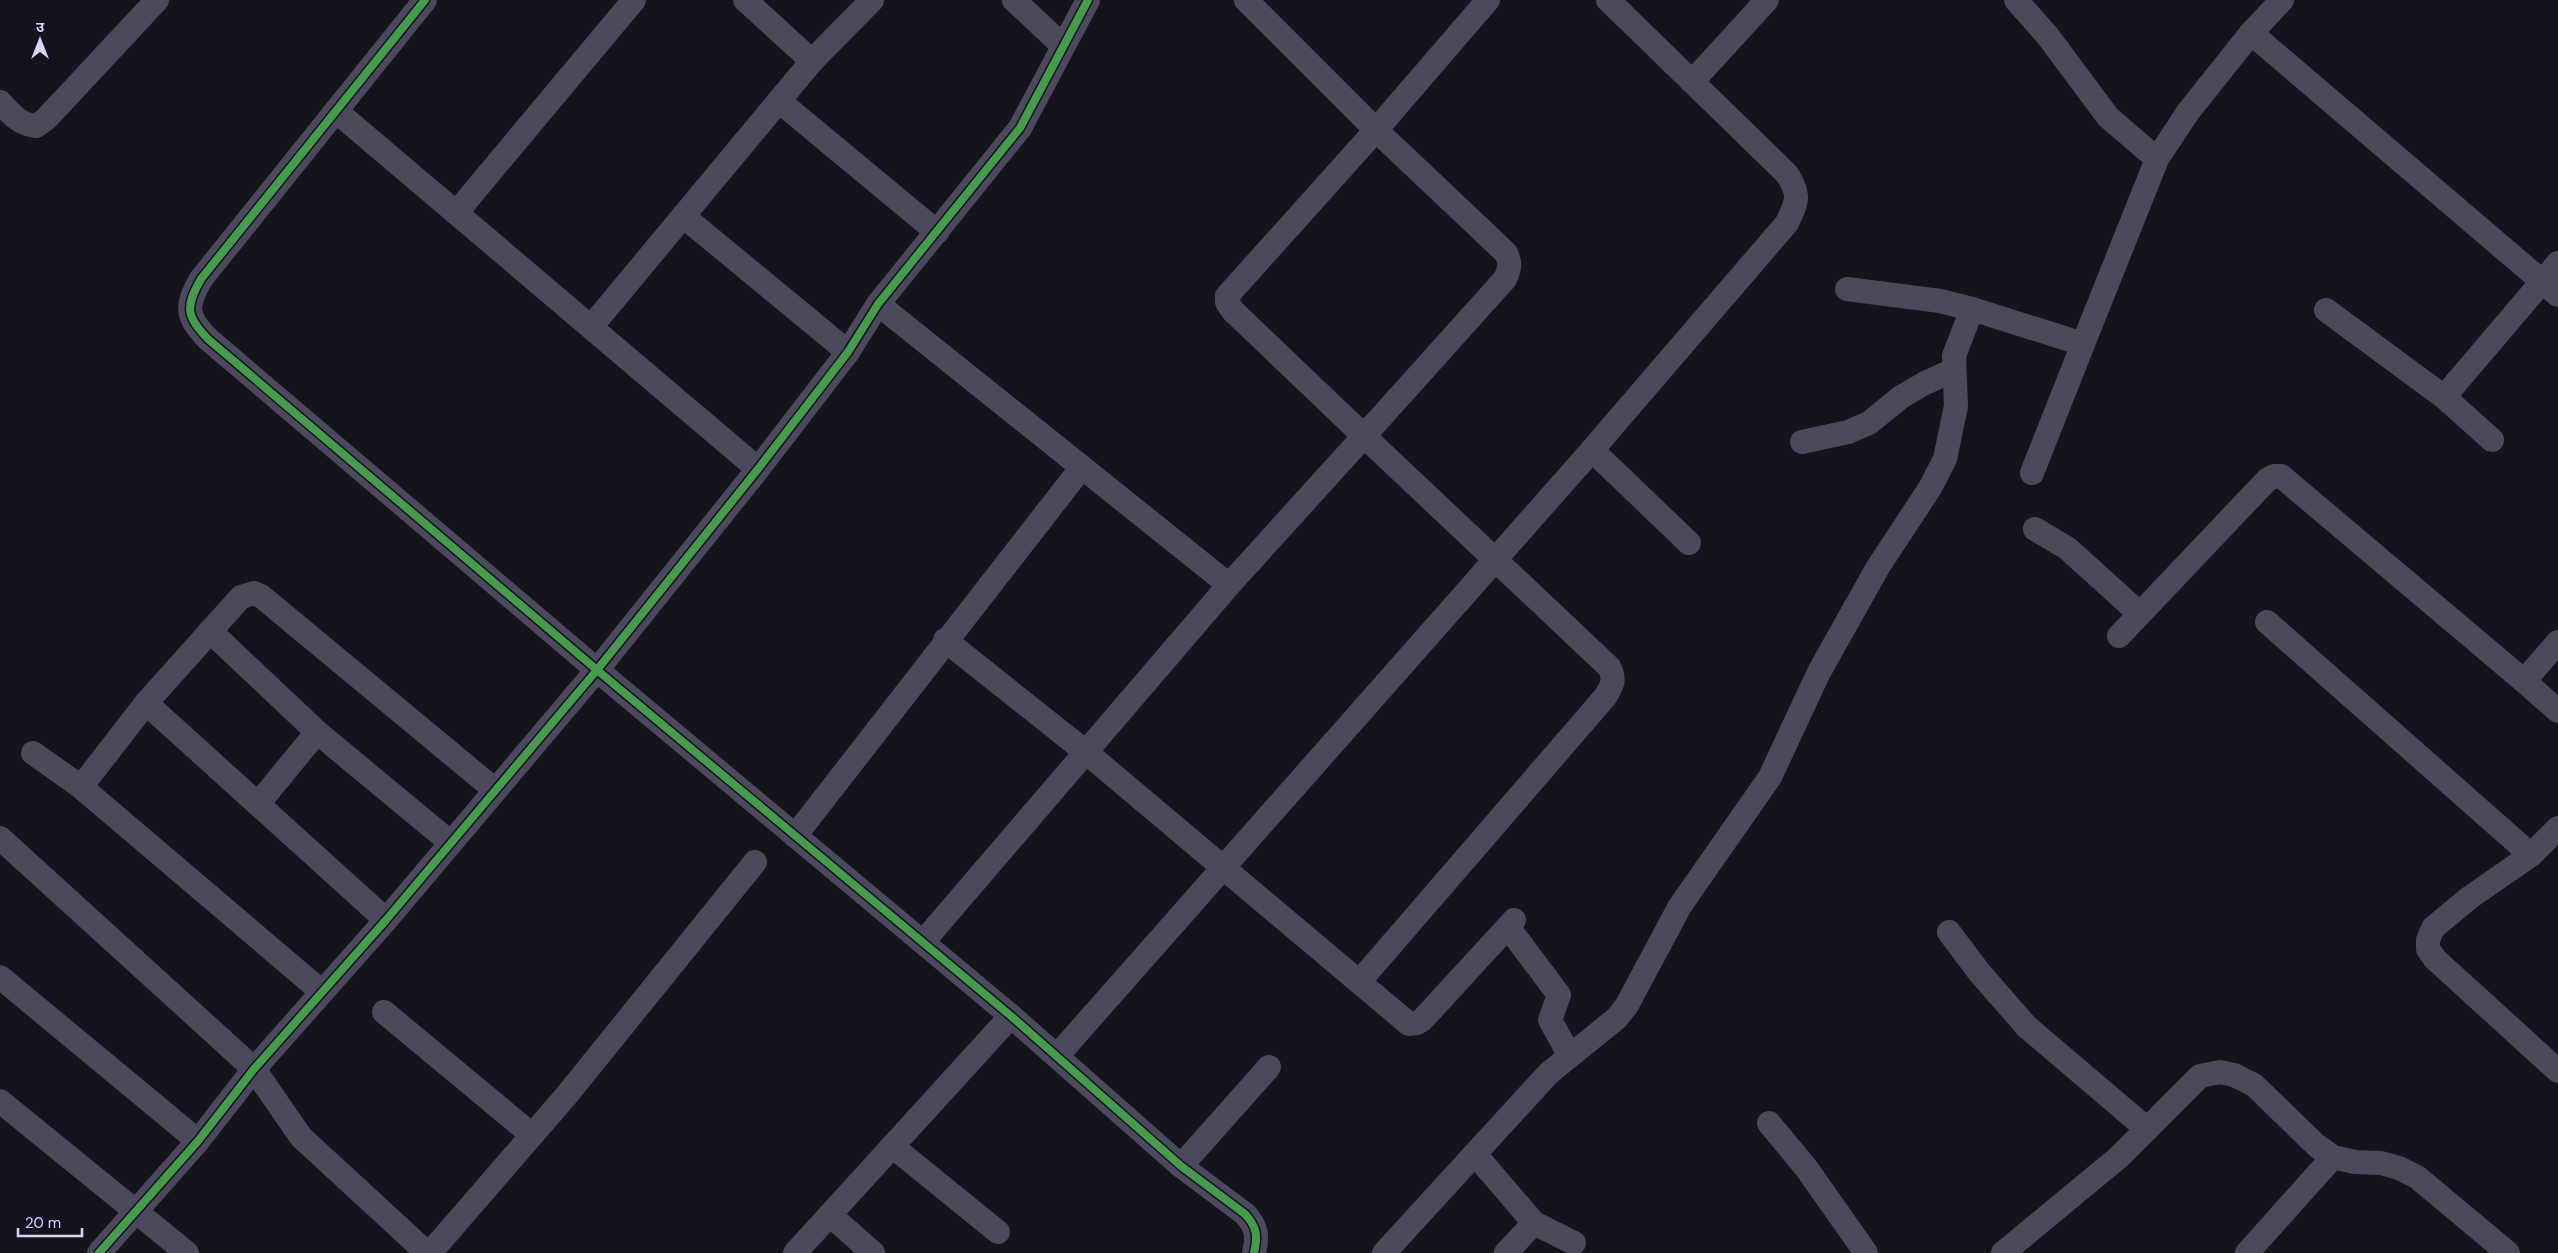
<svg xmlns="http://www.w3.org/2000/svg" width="2558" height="1253" font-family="'DM Sans','Noto Sans Devanagari',sans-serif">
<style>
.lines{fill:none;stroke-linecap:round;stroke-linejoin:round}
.minor{stroke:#4b4a5d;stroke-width:24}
.cycleway-casing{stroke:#121021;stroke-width:11}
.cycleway{stroke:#469c4c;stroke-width:8}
</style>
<rect width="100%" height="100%" fill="#15141d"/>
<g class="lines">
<!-- minor -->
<g class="minor">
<path d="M425,0L201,279C185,307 186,316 208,339L597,670L1011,1016L1181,1166L1245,1214C1257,1227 1258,1236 1254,1253"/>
<path d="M1014,0L1063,46"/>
<path d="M1246,0L1376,130L1506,253C1511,264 1510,268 1505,279L1364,436L1233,311L1227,302V296L1376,130L1488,0"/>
<path d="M2016,0L2047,35L2108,117L2157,159L2188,112L2251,33L2558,295"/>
<path d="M2251,33L2282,0"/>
<path d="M812,61L872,0"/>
<path d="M1692,82L1767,0"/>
<path d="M779,101L937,232"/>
<path d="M0,102C11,114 19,124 36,126L46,119L157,0"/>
<path d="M336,111L758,469"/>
<path d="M456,213L634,0"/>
<path d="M683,216L848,352"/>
<path d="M1847,289L1940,301L1972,309"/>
<path d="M878,304L1229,585L1364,436L1609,667C1616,680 1612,686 1605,697L1359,982"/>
<path d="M2326,310L2444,397L2492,440"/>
<path d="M591,327L812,61L745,0"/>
<path d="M2444,397L2558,263"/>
<path d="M1802,442L1848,432L1869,423L1901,397L1925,383L1954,370"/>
<path d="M1592,450L1689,543"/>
<path d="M2032,473L2083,344"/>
<path d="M2035,529L2067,548L2140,614"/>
<path d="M2267,622L2531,855"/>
<path d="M210,631L317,732L451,843"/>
<path d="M2119,636L2267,480L2274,476H2281L2524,681"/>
<path d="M945,640L1087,753L1409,1024L1417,1023L1422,1020L1514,920"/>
<path d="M2558,642L2524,681L2558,711"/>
<path d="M146,703L241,597L254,593L261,596L495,790"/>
<path d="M33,753L81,787L322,992"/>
<path d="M81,787L146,703L386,920"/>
<path d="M258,804L317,732"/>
<path d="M2558,828L2531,855L2469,898L2433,928L2428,940V949L2435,959L2558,1071"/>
<path d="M795,836L1082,467"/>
<path d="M0,838L254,1069L301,1137L427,1253"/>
<path d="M1508,927L1559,995L1550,1020L1570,1056"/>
<path d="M1949,932L1979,972L2027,1027L2147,1129"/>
<path d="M923,942L1229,585"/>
<path d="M0,977L198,1141"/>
<path d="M384,1012L532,1135"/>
<path d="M1057,1056L1592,450L1787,223C1797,201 1801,196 1787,174L1608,0"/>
<path d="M0,1101L187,1253"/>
<path d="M1769,1123L1807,1169L1866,1253"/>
<path d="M892,1146L998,1232"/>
<path d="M1475,1154L1534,1223L1574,1243"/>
<path d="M1181,1166L1269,1067"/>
<path d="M830,1215L873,1253"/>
<path d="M99,1253L198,1141L254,1069L386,920L597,670L758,469L848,352L878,304L1020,128L1088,0"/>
<path d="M430,1253L566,1096L755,862"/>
<path d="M795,1253L1011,1016"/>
<path d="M1384,1253L1549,1073L1617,1018L1627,1005L1680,906L1770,777L1819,672L1878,567L1930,488L1945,459L1956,406L1954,356L1972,309L2083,344L2157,159"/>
<path d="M1506,1253L1534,1223"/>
<path d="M2003,1253L2119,1157L2200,1076L2220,1072L2234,1075L2254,1085L2317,1146L2333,1157L2355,1162L2381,1163L2399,1168L2417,1177L2508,1253"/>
<path d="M2247,1253L2333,1157"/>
</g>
<defs>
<g id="cycleway">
<path d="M425,0L201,279C185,307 186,316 208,339L597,670L1011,1016L1181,1166L1245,1214C1257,1227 1258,1236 1254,1253"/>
<path d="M99,1253L198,1141L254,1069L386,920L597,670L758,469L848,352L878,304L1020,128L1088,0"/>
</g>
</defs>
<!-- cycleway casing -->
<use href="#cycleway" class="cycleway-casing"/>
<!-- cycleway -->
<use href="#cycleway" class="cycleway"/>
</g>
<!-- north arrow -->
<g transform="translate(40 40)" stroke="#121021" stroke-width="4" paint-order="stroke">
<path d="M0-4L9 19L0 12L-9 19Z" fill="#d8d4fa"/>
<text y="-8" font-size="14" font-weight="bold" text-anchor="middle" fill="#d8d4fa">उ</text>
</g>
<!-- scale -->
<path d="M18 1228v8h64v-8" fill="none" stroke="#d8d4fa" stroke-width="2.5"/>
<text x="25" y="1228" font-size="15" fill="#d8d4fa" stroke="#121021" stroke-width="4" paint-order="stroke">20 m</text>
</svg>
